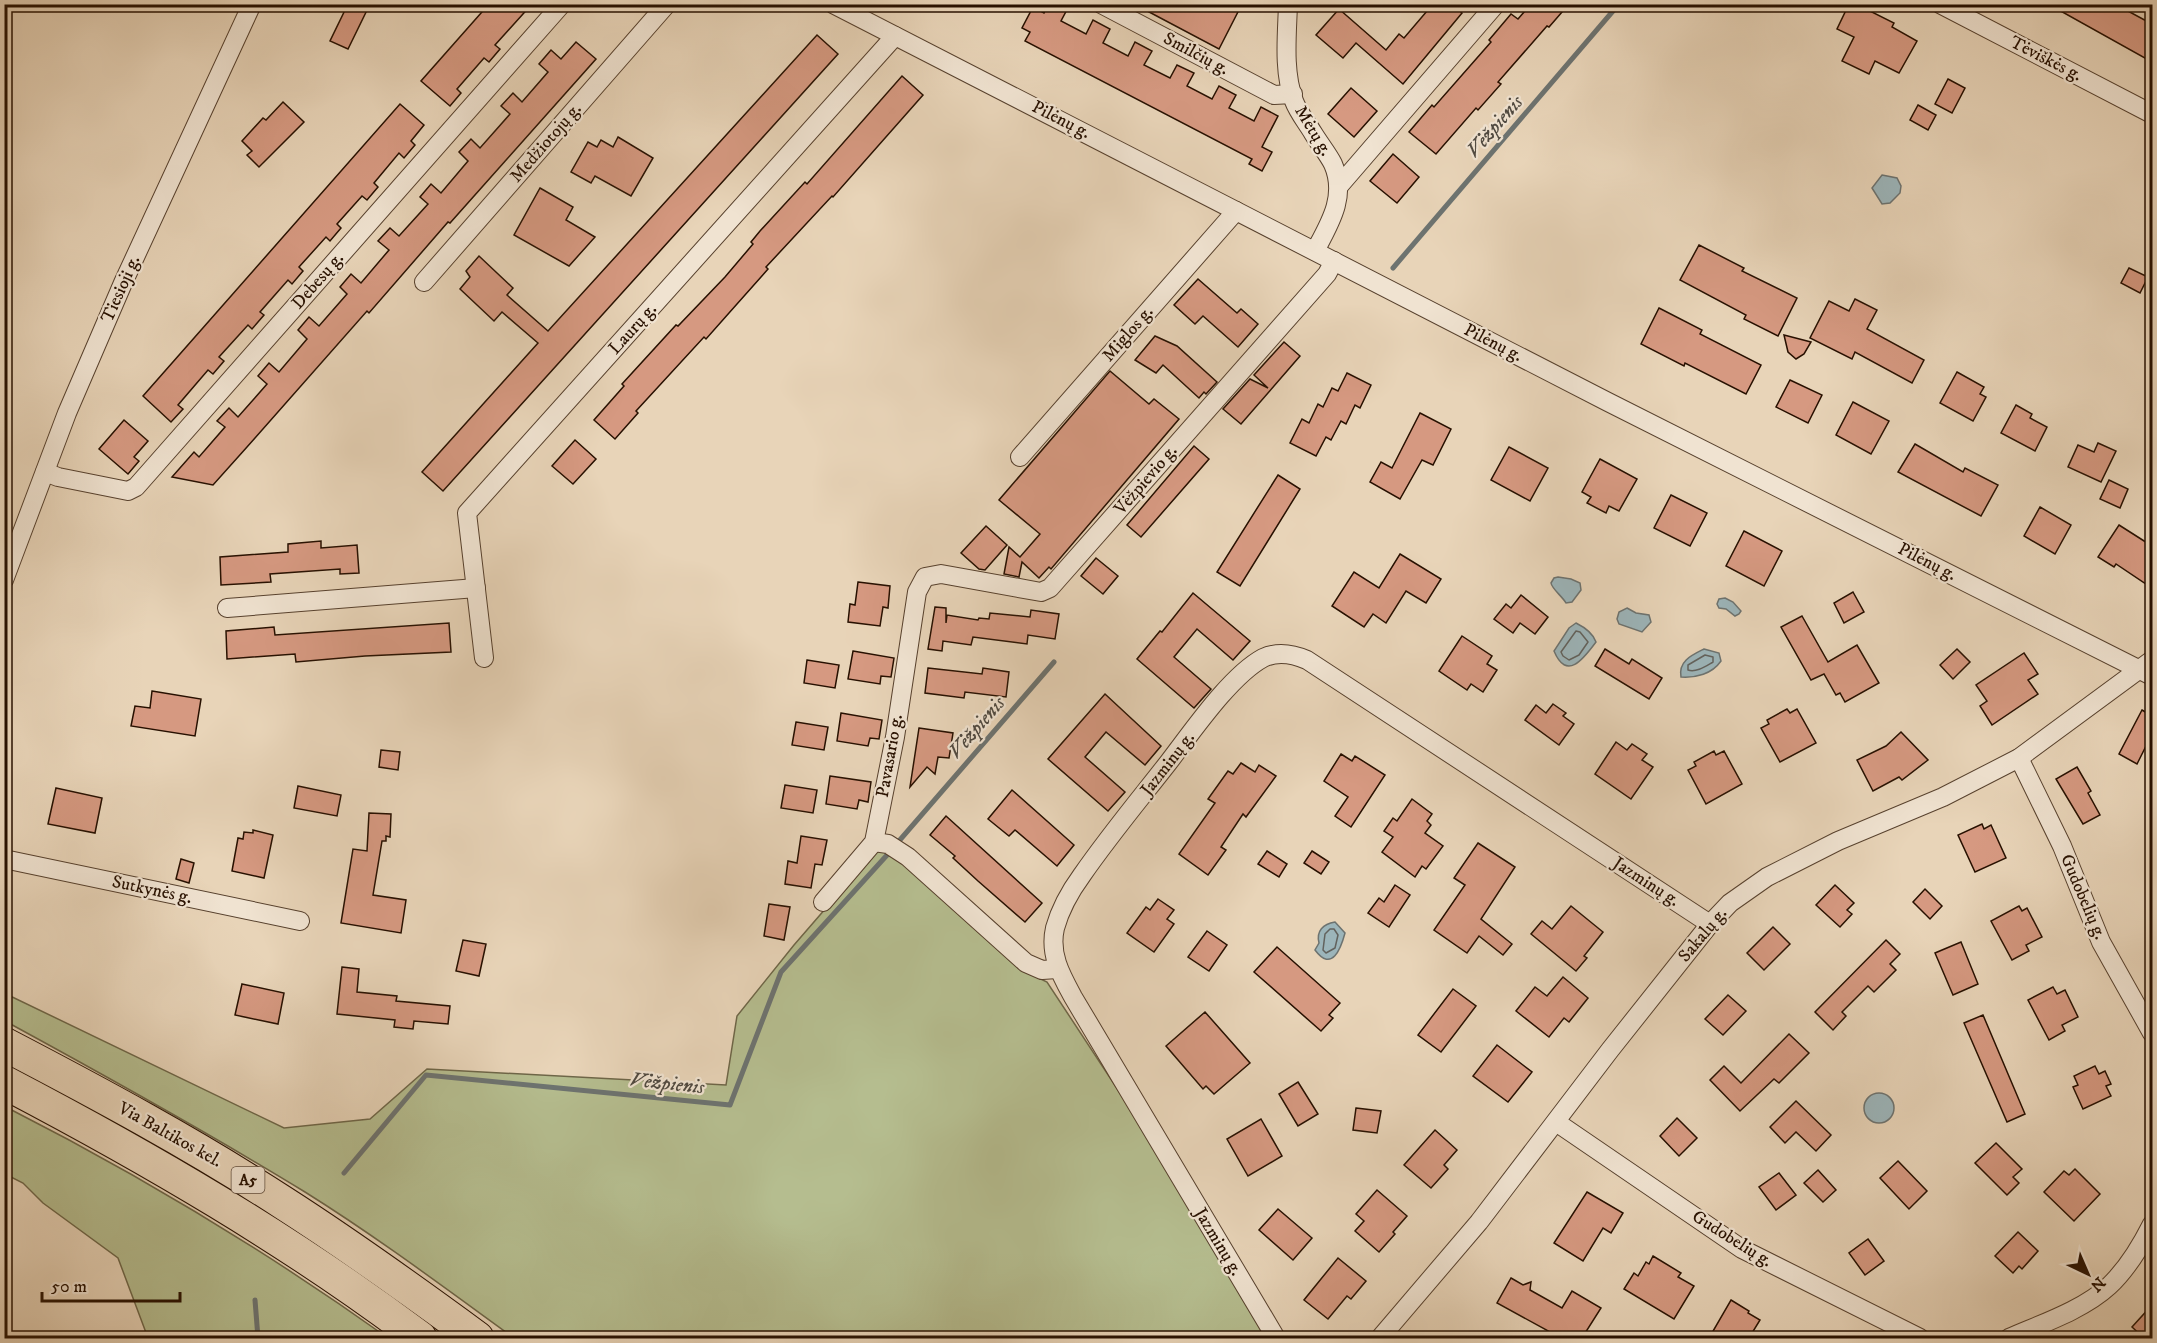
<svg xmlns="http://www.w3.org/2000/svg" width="2157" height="1343" font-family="'IM FELL DW Pica',serif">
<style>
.green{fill:#b5bd8f;stroke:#6e6648;stroke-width:1.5}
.water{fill:#9cb5ba;stroke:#6d7370;stroke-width:1.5}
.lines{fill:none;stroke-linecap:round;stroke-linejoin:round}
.shore{stroke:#62625d;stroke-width:1.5}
.stream{stroke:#6d7370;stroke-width:5}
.building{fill:#d69981;stroke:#271000;stroke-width:1.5}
.street-casing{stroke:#57412e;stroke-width:20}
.highway-casing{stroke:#271000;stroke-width:35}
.street{stroke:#f0e3d1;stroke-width:18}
.highway{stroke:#e8d4b8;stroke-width:33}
.labels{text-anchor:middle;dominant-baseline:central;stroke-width:4.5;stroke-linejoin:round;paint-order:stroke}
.shield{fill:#f0e3d1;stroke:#634f3f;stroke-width:1.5}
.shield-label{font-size:16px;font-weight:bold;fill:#271000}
.street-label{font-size:18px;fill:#271000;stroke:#f0e3d1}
.water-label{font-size:20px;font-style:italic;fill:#504a41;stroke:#f0e3d1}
</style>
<rect width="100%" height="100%" fill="#e8d4b8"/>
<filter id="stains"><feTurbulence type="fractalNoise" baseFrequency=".00333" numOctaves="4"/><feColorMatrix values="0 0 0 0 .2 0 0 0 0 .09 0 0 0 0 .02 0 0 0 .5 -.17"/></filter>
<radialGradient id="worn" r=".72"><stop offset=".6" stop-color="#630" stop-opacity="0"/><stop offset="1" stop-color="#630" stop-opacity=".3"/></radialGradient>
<!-- green -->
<g class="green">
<path d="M878,848L898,859L1018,968L1047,982L1281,1338H514C445,1288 377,1237 305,1192C207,1132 106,1076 5,1021L4,993L284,1128L370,1119L427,1069L726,1085L737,1016L794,945Z"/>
<path d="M4,1106C138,1174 266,1251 388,1338H148L118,1258L43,1203L23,1183L5,1174Z"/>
</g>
<!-- water -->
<g class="water">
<path d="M1882,175L1897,178L1901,186L1900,193L1890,203L1882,204L1872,188Z"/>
<path d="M1558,577L1571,579L1580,583L1581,590L1572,602L1566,603C1562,596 1552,589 1551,583L1554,578Z"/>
<path d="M1725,598L1733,602L1741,611L1739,614L1735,616L1726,609L1719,608L1717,604L1719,599Z"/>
<path d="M1627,608L1636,613L1649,615L1651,622L1642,632L1619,624L1617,619L1619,612Z"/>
<path d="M1576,623C1584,627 1593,633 1596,642C1584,658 1567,682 1554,651L1569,628Z"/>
<path d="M1704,649L1719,653L1721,661C1712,674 1696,678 1681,677C1678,661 1692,655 1704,649Z"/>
<path d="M1335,922L1345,933C1341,948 1332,973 1315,950L1319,943C1316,931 1323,924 1335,922Z"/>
<circle cx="1879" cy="1108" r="15"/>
</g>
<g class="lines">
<!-- shore -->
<g class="shore">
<path d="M1576,631L1580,632L1588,642L1579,655L1569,660L1563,656L1561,652Z"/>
<path d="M1705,655L1713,657V662C1706,666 1696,673 1688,670V665Z"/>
<path d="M1330,929H1334L1338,935L1335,948L1326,953L1323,950L1325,934Z"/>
</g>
<!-- stream -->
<g class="stream">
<path d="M1393,268L1619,4"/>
<path d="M899,841L1054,662"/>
<path d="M344,1173L426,1075L730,1105L781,972L888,854"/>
<path d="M255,1300L258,1338"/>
</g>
</g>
<!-- building -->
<g class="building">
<path d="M348,4H370L348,49L330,41Z"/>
<path d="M489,4H532L495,45L500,49L489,62L484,58L457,89L461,93L450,106L421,81Z"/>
<path d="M1048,4H1070L1061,21L1086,34L1093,20L1110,29L1103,43L1128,56L1135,42L1152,51L1144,65L1170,78L1177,65L1194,73L1187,86L1212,99L1219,86L1236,95L1229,108L1254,121L1261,107L1278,116L1262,147L1272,152L1262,171L1249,164L1252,159L1025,41L1030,32L1022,28L1033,7L1044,13Z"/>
<path d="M1134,4H1242L1219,49Z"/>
<path d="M1433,4H1452L1462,13L1403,84L1356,43L1343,58L1316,35L1339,9L1386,50L1399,34L1404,38Z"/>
<path d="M1531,4H1569L1549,27L1547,26L1498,82L1501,84L1478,110L1476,108L1436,154L1409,132L1432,105L1434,107L1491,42L1489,40L1511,14L1518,19Z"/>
<path d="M1849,4H1856L1894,23L1892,27L1917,41L1899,73L1875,61L1869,74L1842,61L1854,37L1837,29Z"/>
<path d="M2048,4H2115L2152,24V62Z"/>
<path d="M817,35L838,54L443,491L422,472L538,343L502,312L494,321L460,289L470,277L466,271L479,256L513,288L507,295L548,331Z"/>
<path d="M576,42L596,59L450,223L448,222L369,313L367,311L247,447L213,485L172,477L194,452L199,457L225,427L217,421L229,408L238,417L267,384L258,376L269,363L279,372L307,339L298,330L309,317L319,326L347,294L340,287L351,274L361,283L389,250L378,241L390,228L399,236L428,204L420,197L431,184L441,193L468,161L459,152L471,139L480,148L510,114L501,106L513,93L522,102L548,72L539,64L551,50L561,59Z"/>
<path d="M902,76L923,95L833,197L832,196L766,267L768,269L729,313L706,339L704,337L636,411L638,413L615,439L594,420L624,386L622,384L676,325L678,326L725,277L753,244L751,242L760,231L805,182L807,184Z"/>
<path d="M1948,79L1965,88L1952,113L1935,104Z"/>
<path d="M1351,88L1377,111L1354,137L1328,114Z"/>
<path d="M283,102L304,122L259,167L247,155L252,151L242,141L263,118L266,120Z"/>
<path d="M400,104L424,125L411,141L415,145L404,158L399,153L374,183L378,187L367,200L362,196L337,224L341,228L330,241L326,237L299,267L303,271L292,284L288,280L260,312L264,315L252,329L248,325L219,357L224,361L213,374L208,370L178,405L183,409L171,422L143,396Z"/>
<path d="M1918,105L1936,115L1928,130L1910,120Z"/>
<path d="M618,137L653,158L631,196L595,176L591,183L571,172L588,142L597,147L601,140L613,147Z"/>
<path d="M1393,154L1419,177L1397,203L1370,181Z"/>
<path d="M540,188L573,207L566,220L595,237L569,266L514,235Z"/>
<path d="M1699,245L1744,268L1742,271L1797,298L1778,336L1744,319L1746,315L1680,280Z"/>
<path d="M2129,268L2148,277L2140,293L2121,283Z"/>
<path d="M1198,279L1237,313L1241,309L1258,324L1238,347L1203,316L1195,324L1174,305Z"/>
<path d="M1855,299L1877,310L1867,329L1924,360L1912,383L1855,352L1852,359L1810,338L1829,301L1849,311Z"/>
<path d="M1659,308L1702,330L1700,334L1761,365L1746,394L1685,363L1684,366L1641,344Z"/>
<path d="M1784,335L1811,342L1804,354L1796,359L1788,352Z"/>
<path d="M1155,336L1177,346L1217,382L1206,394L1204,392L1199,398L1163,365L1156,373L1135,360Z"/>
<path d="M1284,342L1300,356L1241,424L1223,409L1250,379L1268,388L1254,375Z"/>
<path d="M1110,371L1149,404L1154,399L1179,419L1051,569L1049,567L1039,578L1022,562L1019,577L1004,574L1009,547L1020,557L1040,534L999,500Z"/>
<path d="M1957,372L1984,387L1980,394L1986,397L1973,421L1940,403Z"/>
<path d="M1347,373L1371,385L1360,408L1355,405L1346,424L1341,421L1331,440L1326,437L1316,456L1290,443L1302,419L1309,423L1318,404L1323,407L1332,388L1338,391Z"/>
<path d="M1790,380L1822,395L1808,423L1776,407Z"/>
<path d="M1853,402L1889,421L1871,454L1836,435Z"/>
<path d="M2016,405L2032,414L2030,418L2047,427L2035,451L2001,433Z"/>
<path d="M1420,413L1451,429L1433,465L1422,460L1400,499L1370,482L1381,462L1392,468Z"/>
<path d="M124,420L148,441L134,457L139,461L128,474L99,449Z"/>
<path d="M575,440L596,459L573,484L552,466Z"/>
<path d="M2098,443L2116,451L2101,482L2068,467L2078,445L2094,452Z"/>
<path d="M1915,444L1963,472L1965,468L1998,485L1981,516L1898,472Z"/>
<path d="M1194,446L1209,459L1141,537L1127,525Z"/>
<path d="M1509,447L1548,468L1530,501L1491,480Z"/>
<path d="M1600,459L1637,479L1619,511L1609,506L1606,513L1587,503L1591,497L1582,492Z"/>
<path d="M1278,475L1300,489L1240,586L1217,572Z"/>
<path d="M2109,480L2128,489L2120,508L2100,499Z"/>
<path d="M1671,495L1707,513L1690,546L1654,528Z"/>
<path d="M2040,507L2071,525L2055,554L2024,536Z"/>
<path d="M2119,525L2152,546V588L2116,564L2114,567L2098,557Z"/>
<path d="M986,526L1007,545L985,570L979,569L961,553Z"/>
<path d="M1744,531L1782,551L1764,586L1726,566Z"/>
<path d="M321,541V548L357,545L359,573L340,574V569L270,574L271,582L221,585L220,557L288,552V544Z"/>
<path d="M1400,554L1441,579L1426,603L1406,591L1386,623L1373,614L1364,627L1332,606L1354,572L1379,588Z"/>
<path d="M1096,558L1118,576L1103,594L1081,576Z"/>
<path d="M858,582L890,586L888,608L883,607L880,626L848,622L850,604L855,605Z"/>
<path d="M1853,592L1864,612L1844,623L1834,603Z"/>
<path d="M1193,593L1250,641L1233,660L1197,629L1174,657L1211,689L1194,708L1137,659L1160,631L1162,632Z"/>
<path d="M1521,595L1548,617L1535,634L1520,623L1513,633L1494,619L1506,604L1511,608Z"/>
<path d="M935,607L946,608V623L947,615L978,620L979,618L989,619L990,613L1030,617L1031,610L1059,614L1055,639L1028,635L1027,644L973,637L971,645L943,641L942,651L928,649Z"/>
<path d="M1802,616L1828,662L1857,645L1879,683L1845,702L1840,693L1836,695L1824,674L1811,680L1781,627Z"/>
<path d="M449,623L451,652L365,656L296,662L295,654L227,659L226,631L274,627L275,635Z"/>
<path d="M1462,636L1492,656L1487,664L1497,670L1483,692L1471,684L1467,690L1439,671Z"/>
<path d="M1605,649L1629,664L1632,659L1662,678L1649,699L1595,666Z"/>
<path d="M1957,649L1970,662L1953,679L1940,665Z"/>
<path d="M853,651L894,658L891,677L881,676L880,684L848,679Z"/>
<path d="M2024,653L2038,674L2028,680L2038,694L1992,725L1980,706L1987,701L1976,685Z"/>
<path d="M807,660L839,665L835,688L804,683Z"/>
<path d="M928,668L982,674L983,668L1009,672L1006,697L965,692L964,698L925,693Z"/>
<path d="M152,691L201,699L195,736L131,726L135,706L150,708Z"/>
<path d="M1105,694L1161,746L1145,765L1106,732L1085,757L1125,792L1108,811L1048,759Z"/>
<path d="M1553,704L1566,713L1563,716L1574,724L1559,745L1525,720L1536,705L1546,713Z"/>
<path d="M1787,709L1790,713L1797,709L1816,743L1780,762L1761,728L1769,724L1767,720Z"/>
<path d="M2142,710L2152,716V734L2137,764L2119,754Z"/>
<path d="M841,713L882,720L879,739L870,738L868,746L837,741Z"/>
<path d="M796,722L828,727L824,750L792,745Z"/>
<path d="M919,728L953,733L949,758L938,757L935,774L927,767L910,787Z"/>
<path d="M1901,732L1928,760L1902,780L1899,777L1873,791L1857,760L1886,746Z"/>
<path d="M1616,742L1627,750L1632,744L1647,754L1642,760L1653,767L1631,799L1595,774Z"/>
<path d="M381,750L400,752L398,770L379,767Z"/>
<path d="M1714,751L1716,755L1724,751L1742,784L1706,804L1688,770L1696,766L1694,762Z"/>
<path d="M1341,754L1352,761L1355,756L1385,775L1351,827L1335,816L1348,797L1324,781Z"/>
<path d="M1241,763L1255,772L1259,765L1276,776L1246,817L1243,814L1221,847L1226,850L1208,875L1179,854L1215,803L1208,799L1228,771L1233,774Z"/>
<path d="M2077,767L2091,791L2088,793L2100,815L2083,824L2056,779Z"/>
<path d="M830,776L871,782L868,802L859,800L857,809L826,804Z"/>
<path d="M785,785L817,790L813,813L781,808Z"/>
<path d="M298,786L341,795L337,816L294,808Z"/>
<path d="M56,788L102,798L95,833L48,824Z"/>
<path d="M1012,790L1074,845L1057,866L1015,830L1009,836L988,819Z"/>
<path d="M1412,799L1432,814L1427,821L1431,825L1425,833L1443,846L1426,869L1422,866L1415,877L1382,852L1393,837L1384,831L1393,818L1397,821Z"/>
<path d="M369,813L391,814L390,837L386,836V841H382L373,895L406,900L401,933L341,923L353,849L367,851Z"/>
<path d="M946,816L1042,903L1025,922L978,881L953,858L955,856L930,835Z"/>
<path d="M1982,824L1984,829L1991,825L2006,858L1975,872L1958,835Z"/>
<path d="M253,830L273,835L264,878L232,871L238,838L243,839L244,832L253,833Z"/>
<path d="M801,836L827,840L822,865L815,864L811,888L785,884L788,861L797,863Z"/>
<path d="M1478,843L1515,867L1481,919L1512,944L1503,955L1479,936L1467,953L1434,930L1465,885L1454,878Z"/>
<path d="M1267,851L1287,864L1279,877L1258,864Z"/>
<path d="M1312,851L1329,862L1321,874L1304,863Z"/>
<path d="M181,859L194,863L189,883L176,879Z"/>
<path d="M1395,885L1410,895L1389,927L1368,913L1379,898L1384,902Z"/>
<path d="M1835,885L1854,903L1847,910L1852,914L1840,927L1816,905Z"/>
<path d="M1925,889L1942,906L1930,919L1913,902Z"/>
<path d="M1158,899L1174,910L1167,919L1174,924L1154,952L1127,933L1146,907L1150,910Z"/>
<path d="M769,904L790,907L784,940L764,936Z"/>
<path d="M1571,906L1603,932L1584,956L1587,958L1576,971L1531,934L1542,921L1552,929Z"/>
<path d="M2019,906L2022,911L2027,908L2042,937L2026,945L2029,951L2012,960L1991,921Z"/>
<path d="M1773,927L1790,944L1764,970L1747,953Z"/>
<path d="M1207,931L1227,945L1209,971L1188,957Z"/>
<path d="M463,940L486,944L479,976L456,971Z"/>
<path d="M1886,940L1900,954L1890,964L1896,970L1874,992L1868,986L1842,1012L1846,1016L1833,1030L1815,1012Z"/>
<path d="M1961,942L1978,984L1953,995L1935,953Z"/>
<path d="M1277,947L1340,1003L1329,1015L1333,1018L1321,1031L1254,972Z"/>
<path d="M342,967L359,969L357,992L397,996L396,1001L450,1006L448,1024L414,1021L413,1029L394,1027L395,1020L337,1014Z"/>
<path d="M1563,977L1588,998L1569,1022L1564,1018L1549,1037L1516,1011L1535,987L1547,996Z"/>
<path d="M242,984L284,993L278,1024L235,1015Z"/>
<path d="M2053,987L2057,994L2065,990L2078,1017L2062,1025L2065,1031L2049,1040L2028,1000Z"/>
<path d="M1453,989L1476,1006L1441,1052L1418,1035Z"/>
<path d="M1728,995L1746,1011L1723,1035L1705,1019Z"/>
<path d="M1205,1012L1250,1063L1214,1094L1206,1086L1203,1089L1166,1046Z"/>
<path d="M1983,1015L2025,1114L2007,1122L1964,1023Z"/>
<path d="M1789,1034L1809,1053L1779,1083L1774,1079L1740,1111L1710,1080L1724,1066L1741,1083Z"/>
<path d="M1497,1045L1532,1072L1508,1102L1473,1076Z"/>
<path d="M2095,1066L2099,1074L2105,1071L2111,1084L2106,1086L2111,1096L2083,1109L2073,1087L2078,1085L2074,1076Z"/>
<path d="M1298,1082L1318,1114L1298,1126L1279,1094Z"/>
<path d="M1796,1101L1831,1135L1816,1151L1796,1132L1785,1143L1770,1127Z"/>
<path d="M1356,1108L1381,1111L1377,1133L1353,1130Z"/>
<path d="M1677,1118L1697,1138L1679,1156L1660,1136Z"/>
<path d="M1261,1119L1282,1156L1248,1176L1227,1139Z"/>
<path d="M1435,1130L1457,1150L1444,1165L1448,1169L1431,1188L1404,1165Z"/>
<path d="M1996,1143L2022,1169L2013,1177L2019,1183L2007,1195L1975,1163Z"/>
<path d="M1898,1161L1927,1191L1909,1209L1880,1178Z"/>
<path d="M2075,1169L2100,1194L2074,1221L2044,1192L2064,1171L2069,1175Z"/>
<path d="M1818,1170L1836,1190L1823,1202L1804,1183Z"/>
<path d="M1779,1173L1796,1195L1776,1210L1759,1187Z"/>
<path d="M1377,1190L1407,1216L1393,1232L1395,1234L1379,1252L1355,1231L1364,1221L1356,1214Z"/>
<path d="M1587,1192L1623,1213L1611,1233L1603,1228L1583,1261L1554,1243Z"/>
<path d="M1278,1209L1312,1238L1293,1260L1259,1230Z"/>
<path d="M2018,1232L2038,1251L2022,1269L2019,1266L2013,1273L1995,1256Z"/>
<path d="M1868,1239L1884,1261L1865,1275L1849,1253Z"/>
<path d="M1653,1256L1681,1273L1678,1277L1694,1286L1674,1319L1624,1289L1634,1273L1638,1276L1646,1262L1649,1264Z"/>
<path d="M1338,1258L1366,1281L1351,1299L1347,1296L1328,1319L1304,1300Z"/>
<path d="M1511,1278L1523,1285L1531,1282L1530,1290L1562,1308L1572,1291L1601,1308L1582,1338H1561L1497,1303Z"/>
<path d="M1731,1300L1749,1311L1748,1313L1760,1320L1749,1338H1709Z"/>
<path d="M2152,1305V1338H2144L2132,1327Z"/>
</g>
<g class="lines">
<defs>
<g id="street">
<path d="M833,4L1608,402L2152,676"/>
<path d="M1101,4L1274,95L1293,94"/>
<path d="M1288,4C1287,36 1283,71 1294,101C1298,112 1307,123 1313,133C1319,143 1328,154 1333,164C1347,196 1330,223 1315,251"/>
<path d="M1940,4L2152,114"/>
<path d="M1339,186L1496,4"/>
<path d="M424,282L667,4"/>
<path d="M1020,457L1236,211"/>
<path d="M45,472L58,477L128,491L136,487L562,4"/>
<path d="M4,580L67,413L123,283L252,4"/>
<path d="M227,608L476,588"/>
<path d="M484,658L467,513L895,36"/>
<path d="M2019,758L2062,846L2101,942L2152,1033"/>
<path d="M874,842L888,844L908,857L1026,963L1042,970L1057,969"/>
<path d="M4,859L300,921"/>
<path d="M823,902L874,842L895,737L917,592L925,577L941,574L1041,592L1050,588L1327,274L1334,261"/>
<path d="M1556,1122L1742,1249L1920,1338"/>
<path d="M1276,1338L1073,997C1061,975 1049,954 1055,928C1060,910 1071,890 1082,875C1109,836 1139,800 1168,763C1192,732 1230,676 1263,658C1278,651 1293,654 1307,660L1710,924"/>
<path d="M1380,1338L1479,1222L1610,1050L1710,924L1730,903L1767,877L1838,841L1943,797L2019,758L2152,660"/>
<path d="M2009,1338C2041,1324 2083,1310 2109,1286C2126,1270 2142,1244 2152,1224"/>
</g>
<g id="highway">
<path d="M4,1044C98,1093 193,1144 282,1202C349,1245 413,1291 477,1338"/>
<path d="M4,1082C149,1158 290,1240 420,1338"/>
</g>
</defs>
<!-- street casing -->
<use href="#street" class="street-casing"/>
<!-- highway casing -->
<use href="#highway" class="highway-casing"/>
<!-- street -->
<use href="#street" class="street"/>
<!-- highway -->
<use href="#highway" class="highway"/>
</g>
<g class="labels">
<!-- shield labels -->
<rect class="shield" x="231.5" y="1167" width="33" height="26" rx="4.5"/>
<g class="shield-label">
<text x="248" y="1180">A5</text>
</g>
<!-- street labels -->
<g class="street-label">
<text transform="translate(1196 54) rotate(28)">Smilčių g.</text>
<text transform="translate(2046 59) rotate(27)">Tėviškės g.</text>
<text transform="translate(1061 120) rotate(27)">Pilėnų g.</text>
<text transform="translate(1313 131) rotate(59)">Mėtų g.</text>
<text transform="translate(546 143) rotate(-49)">Medžiotojų g.</text>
<text transform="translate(318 281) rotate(-49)">Debesų g.</text>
<text transform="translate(121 289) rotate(-66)">Tiesioji g.</text>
<text transform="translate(633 329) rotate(-48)">Laurų g.</text>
<text transform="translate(1128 334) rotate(-49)">Miglos g.</text>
<text transform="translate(1493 343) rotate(27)">Pilėnų g.</text>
<text transform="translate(1146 480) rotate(-49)">Vėžpievio g.</text>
<text transform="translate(1927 562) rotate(27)">Pilėnų g.</text>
<text transform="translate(890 756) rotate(-80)">Pavasario g.</text>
<text transform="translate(1168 764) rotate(-52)">Jazminų g.</text>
<text transform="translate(1646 882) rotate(33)">Jazminų g.</text>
<text transform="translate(152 890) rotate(12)">Sutkynės g.</text>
<text transform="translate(2083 897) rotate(67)">Gudobelių g.</text>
<text transform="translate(1703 935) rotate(-50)">Sakalų g.</text>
<text transform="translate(170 1135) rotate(29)">Via Baltikos kel.</text>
<text transform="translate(1732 1239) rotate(32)">Gudobelių g.</text>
<text transform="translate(1218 1242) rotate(59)">Jazminų g.</text>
</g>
<!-- water labels -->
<g class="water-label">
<text transform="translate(1495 127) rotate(-49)">Vėžpienis</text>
<text transform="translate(977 728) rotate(-49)">Vėžpienis</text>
<text transform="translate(667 1084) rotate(6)">Vėžpienis</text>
</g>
</g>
<!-- margin -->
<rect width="2157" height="1343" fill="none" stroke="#e8d4b8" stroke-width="24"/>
<rect x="6" y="6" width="2145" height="1331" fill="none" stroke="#271000" stroke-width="3"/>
<rect x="12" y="12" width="2133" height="1319" fill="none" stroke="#271000" stroke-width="1.5"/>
<!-- north arrow -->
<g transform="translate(2088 1274) rotate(136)" stroke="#f0e3d1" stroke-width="4.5" paint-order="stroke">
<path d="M0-4.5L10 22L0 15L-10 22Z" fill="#271000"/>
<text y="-9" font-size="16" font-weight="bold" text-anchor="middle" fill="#271000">N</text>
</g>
<!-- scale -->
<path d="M42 1292v9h138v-9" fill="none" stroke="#271000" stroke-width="3"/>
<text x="51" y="1292" font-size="18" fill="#271000" stroke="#f0e3d1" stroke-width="4.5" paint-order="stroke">50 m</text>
<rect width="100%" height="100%" filter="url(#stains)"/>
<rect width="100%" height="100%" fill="url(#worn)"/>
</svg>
